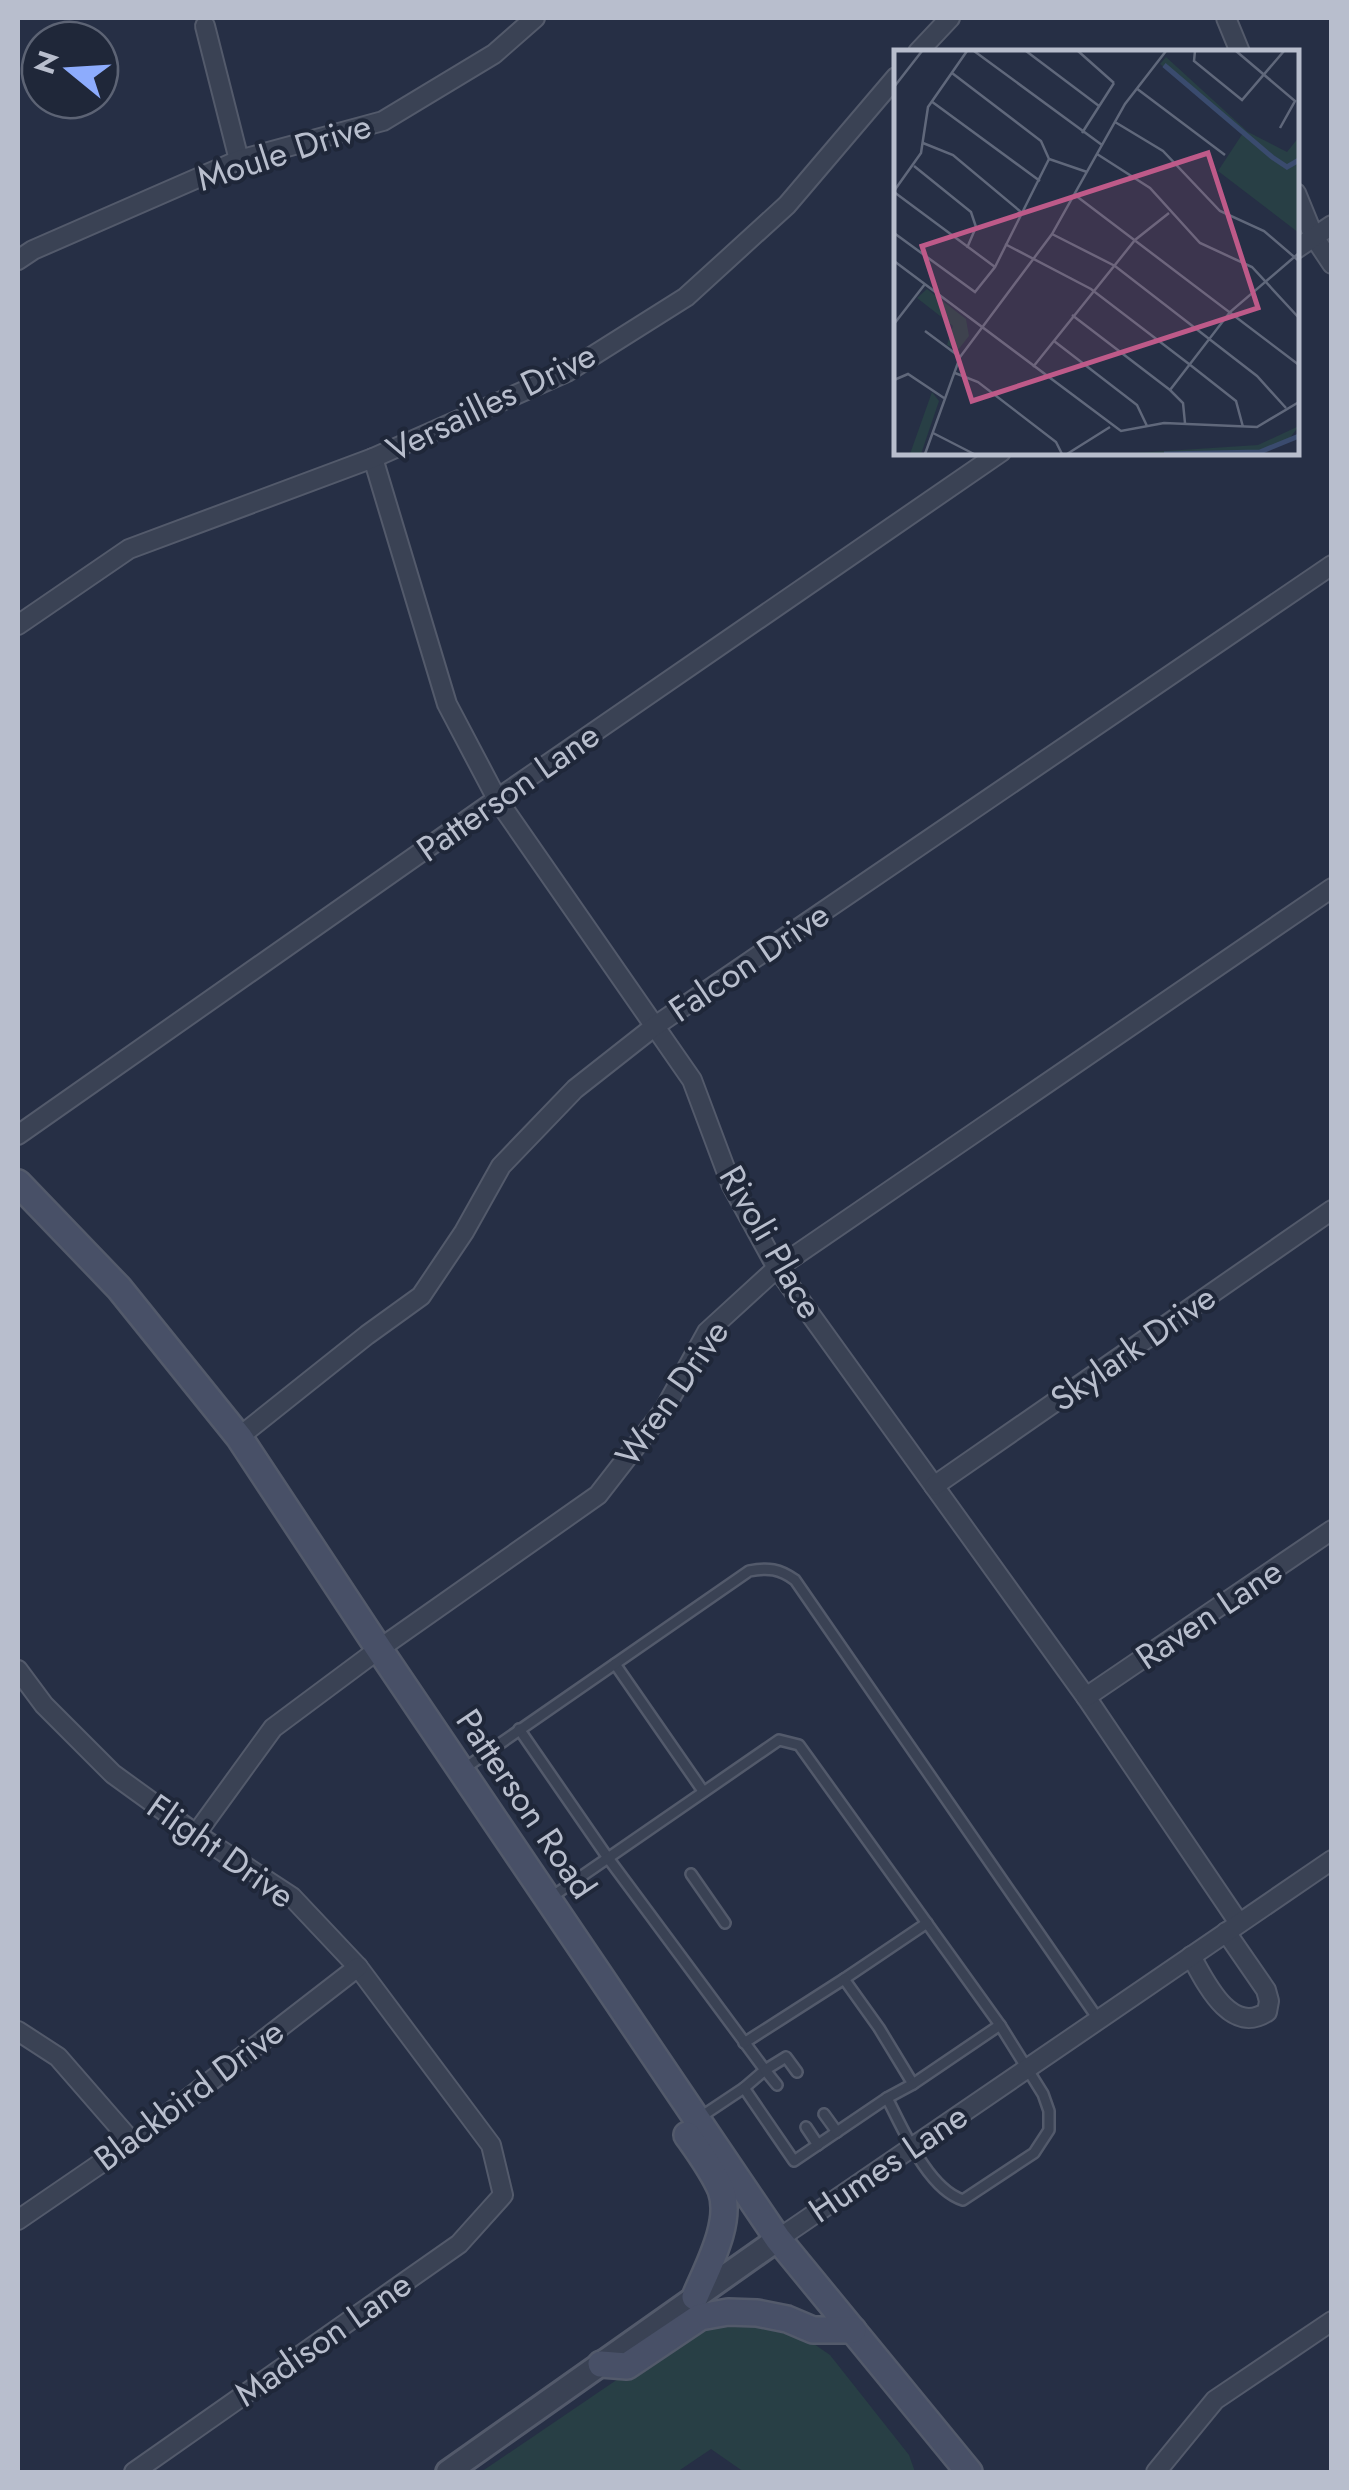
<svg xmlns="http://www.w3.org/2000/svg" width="1349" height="2490" font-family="Jost,sans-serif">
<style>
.green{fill:#283f45}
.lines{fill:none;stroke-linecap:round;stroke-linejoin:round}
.service-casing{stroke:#535a6b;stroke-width:14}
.minor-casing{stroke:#535a6b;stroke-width:22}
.tertiary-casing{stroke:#535a6b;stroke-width:28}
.secondary-casing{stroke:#535a6b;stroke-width:30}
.service{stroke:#3a4254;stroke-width:9}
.minor{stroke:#3a4254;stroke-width:18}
.tertiary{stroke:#3a4254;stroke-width:22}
.secondary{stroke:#485067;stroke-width:25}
.labels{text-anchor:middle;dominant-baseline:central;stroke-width:8;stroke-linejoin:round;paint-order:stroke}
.street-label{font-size:35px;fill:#b8becd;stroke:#1f2739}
.inset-river{fill:none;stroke:#3a4b6e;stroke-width:5}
.inset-road{fill:none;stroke:#60687b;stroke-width:2.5}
.view{fill:#be5a89;fill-opacity:0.15;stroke:#be5a89;stroke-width:5}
.inset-edge{fill:none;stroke:#b8becd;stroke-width:5}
</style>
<rect width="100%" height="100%" fill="#262f45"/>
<!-- green -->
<path class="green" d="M726,2317L798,2333L830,2355L909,2455L915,2472H744L711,2449L677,2472H481L693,2328Z"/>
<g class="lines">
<defs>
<g id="service">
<path d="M615,1664L703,1791"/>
<path d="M519,1729L608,1858L765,2070L744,2088"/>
<path d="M462,1770L749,1571C768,1567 780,1569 795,1580L1098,2019"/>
<path d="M691,1874L725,1923"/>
<path d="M550,1898L779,1740L799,1745L1000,2025L1043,2094L1049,2111V2130L1034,2153L963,2200C928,2189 903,2129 887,2098L794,2161L744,2088L699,2118"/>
<path d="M844,1979L927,1923"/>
<path d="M744,2043L844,1979L879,2028L913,2084"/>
<path d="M777,2085L765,2070L786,2057L797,2072"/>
<path d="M887,2098L913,2084L1000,2025"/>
<path d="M824,2114L837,2132"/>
<path d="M806,2127L818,2145"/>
</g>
<g id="minor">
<path d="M1226,18L1240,52"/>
<path d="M205,26L239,160"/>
<path d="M918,52L950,18"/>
<path d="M1296,193L1314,237L1332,264"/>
<path d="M1296,249L1332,225"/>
<path d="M18,260L33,250L239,160L383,121L494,54L535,18"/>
<path d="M373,458L447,704L497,799L692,1080L731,1184L777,1268L1086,1697L1239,1923"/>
<path d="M18,625L129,549L373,458L567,372L686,297L787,205L896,77"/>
<path d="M18,1135L497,799L1001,452"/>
<path d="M239,1437L367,1335L421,1296L464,1232L501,1166L575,1089L655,1026L1332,565"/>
<path d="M934,1486L1332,1210"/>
<path d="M18,1670L44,1705L113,1774L196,1834L292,1897L358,1967L491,2145L503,2195L459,2244L134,2472"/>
<path d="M1086,1697L1332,1530"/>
<path d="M196,1834L273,1728L379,1649L598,1495L664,1410L707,1332L777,1268L1332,888"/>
<path d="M1191,1956C1205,1981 1230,2036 1267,2012L1269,2001L1266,1990L1226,1932"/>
<path d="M18,2031L58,2057L132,2142"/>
<path d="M18,2220L132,2142L358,1967"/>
<path d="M778,2239L1332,1860"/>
<path d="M1156,2472L1215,2400L1332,2321"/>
</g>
<path id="tertiary" d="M448,2472L778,2239"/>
<g id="secondary">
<path d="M18,1183L119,1288L239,1437L379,1649L778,2239L969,2472"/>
<path d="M687,2135C699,2152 713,2171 721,2190C733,2222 707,2268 695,2297"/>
<path d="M601,2364L627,2366L700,2317L728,2312L757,2313L787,2319L813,2330H853"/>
</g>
</defs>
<!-- service casing -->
<use href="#service" class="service-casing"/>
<!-- minor casing -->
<use href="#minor" class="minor-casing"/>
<!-- tertiary casing -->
<use href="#tertiary" class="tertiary-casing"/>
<!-- secondary casing -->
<use href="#secondary" class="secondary-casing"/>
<!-- service -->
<use href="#service" class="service"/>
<!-- minor -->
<use href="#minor" class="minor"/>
<!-- tertiary -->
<use href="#tertiary" class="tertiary"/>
<!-- secondary -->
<use href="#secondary" class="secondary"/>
</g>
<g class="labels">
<!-- street labels -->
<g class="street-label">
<text transform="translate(284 152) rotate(-18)">Moule Drive</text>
<text transform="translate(491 402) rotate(-26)">Versailles Drive</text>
<text transform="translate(508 792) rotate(-35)">Patterson Lane</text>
<text transform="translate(749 962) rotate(-34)">Falcon Drive</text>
<text transform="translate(771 1242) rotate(60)">Rivoli Place</text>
<text transform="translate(1133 1348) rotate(-35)">Skylark Drive</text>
<text transform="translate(672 1393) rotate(-55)">Wren Drive</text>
<text transform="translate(1209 1614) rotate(-34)">Raven Lane</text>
<text transform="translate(526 1804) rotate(56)">Patterson Road</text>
<text transform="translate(221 1851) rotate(35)">Flight Drive</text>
<text transform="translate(189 2095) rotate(-37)">Blackbird Drive</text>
<text transform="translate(888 2163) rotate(-34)">Humes Lane</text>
<text transform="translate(323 2339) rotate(-35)">Madison Lane</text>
</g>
</g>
<!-- overview -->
<g transform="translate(894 50)">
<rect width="405" height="405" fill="#262f45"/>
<path d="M272,7L354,82L393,102L405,87V183L324,121L349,83L266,14ZM33,239L72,269L75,286L64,300L53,295L59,276L23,248ZM38,342L45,351L27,404H16ZM405,376L392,393L366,400L226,404L364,395Z" fill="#283f45"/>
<path class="inset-river" d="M270,15L378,107L393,117L405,110M270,404L366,402L405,386"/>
<path class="inset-road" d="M80,1L208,95M132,1L205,56M184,1L220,33M301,1L300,11L348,50L390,1M342,1L401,51L386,78M58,23L147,91L155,109L193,122M0,37L28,1M242,38L331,105M37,51L146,131M221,72L269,101L326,161L370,181L405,211M188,83L220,33M29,93L59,105L127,162M203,104L256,138L306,193L358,217L405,268M20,116L77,162L82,177L73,198M0,141L27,103L34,57L73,1M0,142L101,217M181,145L405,315M0,183L81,242L101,217L155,109M158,184L221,216L363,326L392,358M111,194L197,239L295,314L342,351L349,377M0,211L227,381L270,373L363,377L405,352M178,265L276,340L289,353L291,373M0,274L31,234M31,281L66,307M160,291L243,355L253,376M139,317L241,190L275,163M61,323L84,332L162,392L168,404M0,330L14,324L50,348M276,340L336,262L405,203M39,383L80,404M31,404L66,307L158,184L231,54L272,1M173,404L216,377"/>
<path class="view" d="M314,103L364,258L78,351L28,196Z"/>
<rect width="405" height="405" class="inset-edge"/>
</g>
<!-- border -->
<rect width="1349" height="2490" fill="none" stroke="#b8becd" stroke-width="40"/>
<!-- north arrow -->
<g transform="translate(70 70) rotate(288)"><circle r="48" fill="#1f2739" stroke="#5c6374" stroke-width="2.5"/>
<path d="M0-8L18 38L0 25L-18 38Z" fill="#8dacfd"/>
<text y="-15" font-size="28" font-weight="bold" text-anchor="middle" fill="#b8becd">N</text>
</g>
</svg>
